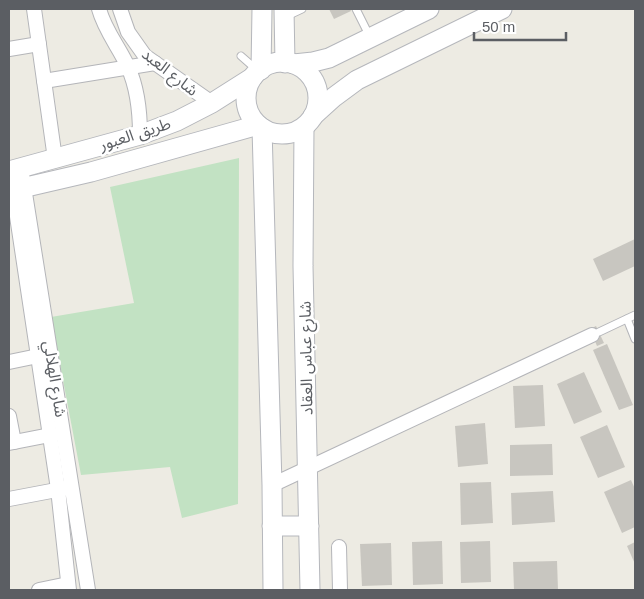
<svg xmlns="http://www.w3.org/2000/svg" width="644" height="599" font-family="Arial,'Noto Sans Arabic',sans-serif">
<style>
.green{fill:#c2e2c3}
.building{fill:#c8c6c0}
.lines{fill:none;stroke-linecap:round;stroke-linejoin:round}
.lane-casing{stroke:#b4b5b9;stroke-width:9}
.street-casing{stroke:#b4b5b9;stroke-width:16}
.secondary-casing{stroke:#b5b7bc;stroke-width:21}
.lane{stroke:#fff;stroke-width:7}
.street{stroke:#fff;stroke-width:14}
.secondary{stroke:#fff;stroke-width:19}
.labels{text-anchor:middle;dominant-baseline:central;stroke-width:5;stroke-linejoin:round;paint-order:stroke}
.street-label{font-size:16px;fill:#5b5e63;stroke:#fff}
</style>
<rect width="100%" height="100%" fill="#edebe3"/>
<!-- green -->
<path class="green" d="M239,158L238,504L182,518L170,467L81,475L51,317L134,303L110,187Z"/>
<!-- building -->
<g class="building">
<path d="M329,9H350L351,11L334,19Z"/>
<path d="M635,239V266L603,281L593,259Z"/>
<path d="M596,326L604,343L597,346L590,329Z"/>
<path d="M607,344L633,405L619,410L593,350Z"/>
<path d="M584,372L602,412L574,424L557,384Z"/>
<path d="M543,385L545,426L515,428L513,386Z"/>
<path d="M485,423L488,464L458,467L455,426Z"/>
<path d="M607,425L625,467L598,478L580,437Z"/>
<path d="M552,444L553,475L510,476V445Z"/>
<path d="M631,480L635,489V527L622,533L604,492Z"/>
<path d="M491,482L493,523L461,525L460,483Z"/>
<path d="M553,491L555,522L512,525L511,493Z"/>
<path d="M442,541L443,584L413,585L412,542Z"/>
<path d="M490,541L491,582L461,583L460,542Z"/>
<path d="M635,542V564L627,546Z"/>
<path d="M391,543L392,585L362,586L360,544Z"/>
<path d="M557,561L558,590H514L513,562Z"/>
</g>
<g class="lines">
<defs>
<g id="lane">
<path d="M356,9L370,37"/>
<path d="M287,16L302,9"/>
<path d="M241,56L258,71"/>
<path d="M627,319L635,339"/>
<path d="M599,332L635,315"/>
</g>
<g id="street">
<path d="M34,9L55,159"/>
<path d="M99,9C105,31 119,47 128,67C138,89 140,112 140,135"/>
<path d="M120,9L128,32L145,56L212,103"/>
<path d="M9,49L39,44"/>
<path d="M44,81L155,63"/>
<path d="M21,168L88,590"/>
<path d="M12,183L58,489L69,590"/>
<path d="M9,362L38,356"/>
<path d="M9,416L14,442"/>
<path d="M9,443L50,435"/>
<path d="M272,485L592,335"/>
<path d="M9,499L67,488"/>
<path d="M339,547L340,590"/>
<path d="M39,590L68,584"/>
</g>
<g id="secondary">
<path d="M284,9L285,63"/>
<circle cx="282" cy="98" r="36"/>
<path d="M294,64L313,62L329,58L429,9"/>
<path d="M261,70L262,9"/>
<path d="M313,116L334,97L357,80L502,9"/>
<path d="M304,127L303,266L310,590"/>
<path d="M262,128L272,485L273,590"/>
<path d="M9,171L140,135L177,121L212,103L253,77"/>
<path d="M9,191L91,172L258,125"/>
<path d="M272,526H309"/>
</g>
</defs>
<!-- lane casing -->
<use href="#lane" class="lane-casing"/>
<!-- street casing -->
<use href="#street" class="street-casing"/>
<!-- secondary casing -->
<use href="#secondary" class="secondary-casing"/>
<!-- lane -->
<use href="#lane" class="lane"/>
<!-- street -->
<use href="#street" class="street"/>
<!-- secondary -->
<use href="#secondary" class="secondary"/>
</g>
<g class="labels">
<!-- street labels -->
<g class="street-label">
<text transform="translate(170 72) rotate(38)">شارع العبد</text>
<text transform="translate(135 134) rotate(-18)">طريق العبور</text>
<text transform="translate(306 358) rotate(-91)">شارع عباس العقاد</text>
<text transform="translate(55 379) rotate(81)">شارع الهلالي</text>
</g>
</g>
<!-- border -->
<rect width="644" height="599" fill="none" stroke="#5b5e63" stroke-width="20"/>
<!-- scale -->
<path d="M474 32v8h92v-8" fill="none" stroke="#5b5e63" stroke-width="2.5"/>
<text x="482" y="32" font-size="15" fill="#5b5e63" stroke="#ffffff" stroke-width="4" paint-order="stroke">50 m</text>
</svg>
